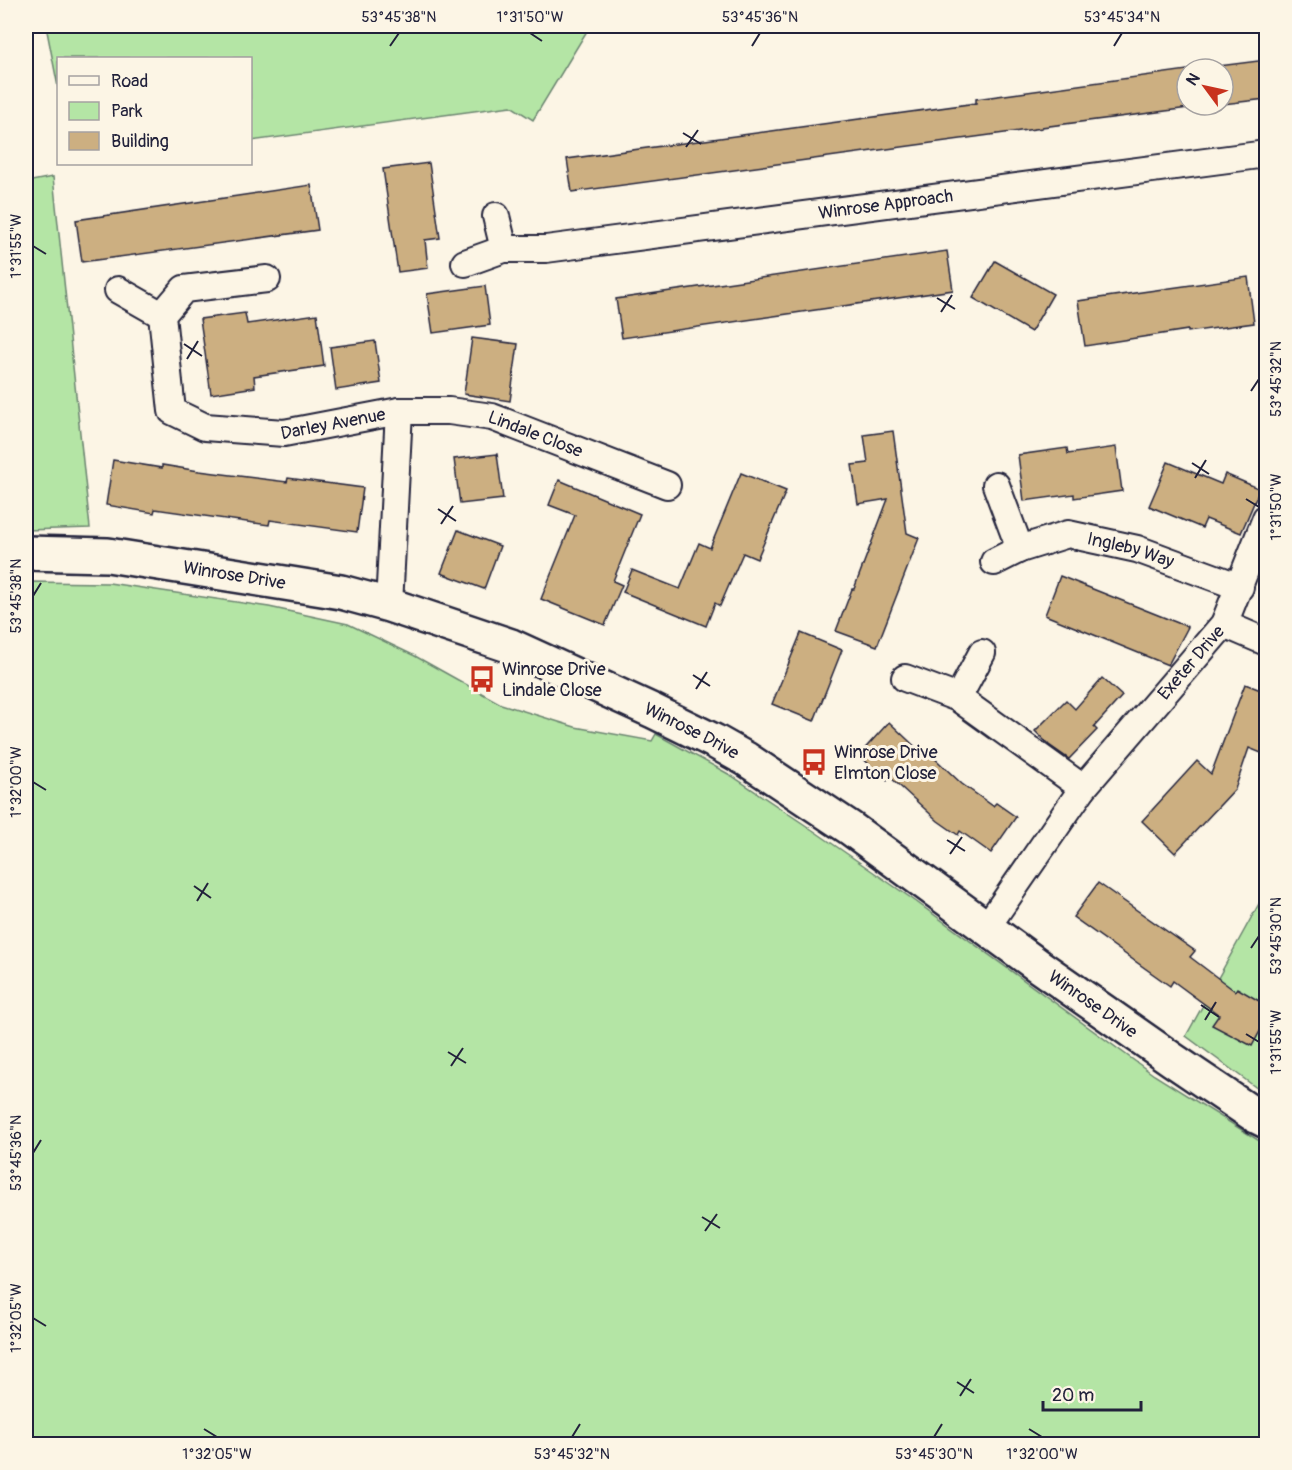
<svg xmlns="http://www.w3.org/2000/svg" width="1292" height="1470" font-family="Pangolin,sans-serif">
<style>
.green{fill:#b4e5a5;stroke:#6b8470;stroke-width:1.5}
.building{fill:#ccaf81;stroke:#22223b;stroke-width:1.5}
.lines{fill:none;stroke-linecap:round;stroke-linejoin:round}
.street-casing{stroke:#22223b;stroke-width:30}
.secondary-casing{stroke:#22223b;stroke-width:38}
.street{stroke:#fcf5e5;stroke-width:26}
.secondary{stroke:#fcf5e5;stroke-width:33}
.ticks{fill:none;stroke:#22223b;stroke-width:2}
.labels{text-anchor:middle;dominant-baseline:central;stroke-width:6;stroke-linejoin:round;paint-order:stroke}
.street-label{font-size:18px;fill:#22223b;stroke:#fcf5e5}
.poi-label{font-size:18px;fill:#22223b;stroke:#fcf5e5;text-anchor:start}
.neatline{fill:none;stroke:#22223b;stroke-width:2}
.ticks-label{font-size:15px;text-anchor:middle;fill:#22223b}
</style>
<rect width="100%" height="100%" fill="#fcf5e5"/>
<filter id="ink" filterUnits="userSpaceOnUse"><feTurbulence type="fractalNoise" baseFrequency=".0167" numOctaves="2"/><feDisplacementMap in="SourceGraphic" scale="12" xChannelSelector="R" yChannelSelector="G"/><feConvolveMatrix kernelMatrix="1 2 1 2 8 2 1 2 1" color-interpolation-filters="sRGB"/></filter>
<g filter="url(#ink)">
<!-- green -->
<g class="green">
<path d="M46,26H590L533,120L511,106L251,141L250,58H58V87Z"/>
<path d="M53,177L90,528L26,530V182Z"/>
<path d="M26,582L109,583L269,607L348,624L415,656L501,704L575,727L652,741L656,734L732,776L814,831L911,898L1154,1075L1266,1145V1444H26Z"/>
<path d="M1266,891V1094L1258,1089L1186,1036Z"/>
</g>
<!-- building -->
<g class="building">
<path d="M1266,60V99L1223,104V69H1195Z"/>
<path d="M1187,70V105H1212L1042,127V128L572,192L567,159L976,103V99Z"/>
<path d="M429,163L440,238L425,240L428,268L398,272L383,169Z"/>
<path d="M311,185L318,230L82,262L76,220Z"/>
<path d="M947,251L953,290L622,338L616,299Z"/>
<path d="M995,261L1053,294L1031,332L973,298Z"/>
<path d="M1248,277L1254,323L1188,332V330L1085,346L1078,301Z"/>
<path d="M485,286L490,325L433,333L427,294Z"/>
<path d="M245,313L247,324L317,314L324,366L254,376L255,387L211,394L200,319Z"/>
<path d="M472,338L518,344L510,401L464,394Z"/>
<path d="M375,341L381,383L336,390L330,347Z"/>
<path d="M893,431L907,533L919,538L877,646L836,631L852,589H854L888,499L858,504L852,465L868,463L864,435Z"/>
<path d="M1116,447L1122,491L1074,498V494L1024,501L1018,455L1067,448L1068,454Z"/>
<path d="M497,454L503,499L460,504L454,459Z"/>
<path d="M113,460L162,468V465L199,471L287,482L288,478L363,488L357,532L270,520L269,525L155,509L154,513L106,505Z"/>
<path d="M1168,462L1221,484L1225,474L1260,489L1241,533L1206,519L1202,528L1149,506Z"/>
<path d="M741,473L786,491L757,559L743,553L720,606L715,603L706,626L623,592L632,570L680,589L699,543L710,548Z"/>
<path d="M559,480L640,514L613,581L622,585L605,625L541,599L575,515L549,505Z"/>
<path d="M458,530L500,546L484,589L441,573Z"/>
<path d="M1060,576L1188,627L1168,665L1045,615Z"/>
<path d="M801,633L842,650L814,721L772,704Z"/>
<path d="M1102,678L1122,696L1094,727L1097,730L1069,759L1049,745L1035,731L1066,700L1075,709Z"/>
<path d="M1245,684L1266,692V755L1249,748L1235,789L1175,853L1142,821L1197,761L1211,774Z"/>
<path d="M889,722L926,757L929,753L962,784L993,806L996,803L1016,817L991,853L960,831L958,835L938,821L890,777L887,781L859,755Z"/>
<path d="M1098,883L1195,951L1190,957L1235,991L1237,988L1266,1005V1020L1252,1046L1212,1025L1219,1015L1173,981L1170,986L1073,917Z"/>
</g>
<g class="lines">
<defs>
<g id="street">
<path d="M496,216L504,249"/>
<path id="s1" d="M465,263L504,249H546L1266,154"/>
<path id="s2" d="M267,279L184,289L162,315L172,411L205,427L284,433L399,411L389,605"/>
<path d="M118,290L162,315"/>
<path id="s3" d="M399,411H449L492,417L667,485"/>
<path d="M996,485L1020,549"/>
<path id="s4" d="M994,562L1020,549L1068,534L1137,549L1240,587"/>
<path d="M1224,624L1266,642"/>
<path d="M905,678L958,698L1083,788"/>
<path d="M958,698L982,653"/>
<path id="s5" d="M986,928L1083,788L1224,624L1266,518"/>
</g>
<g id="secondary">
<path id="s6" d="M26,553L108,555L341,592L389,605L511,646L653,711L714,741L746,759L850,828L1040,967L1173,1060L1256,1116L1266,1121"/>
</g>
</defs>
<!-- street casing -->
<use href="#street" class="street-casing"/>
<!-- secondary casing -->
<use href="#secondary" class="secondary-casing"/>
<!-- street -->
<use href="#street" class="street"/>
<!-- secondary -->
<use href="#secondary" class="secondary"/>
</g>
</g>
<!-- ticks -->
<path class="ticks" d="M530,33L542,41M390,46L399,33M752,46L760,33M1114,46L1122,33M683,133L701,144M686,147L698,130M33,246L46,254M937,298L955,309M941,312L952,295M184,344L202,356M187,359L198,341M1251,391L1259,379M1192,463L1209,474M1195,478L1206,460M1246,499L1259,507M438,509L456,521M441,524L453,506M33,596L41,583M693,675L710,686M696,689L707,672M33,782L46,790M947,840L965,851M950,854L962,837M194,886L211,898M197,901L208,883M1251,948L1259,936M1201,1005L1219,1017M1205,1020L1216,1002M1246,1034L1259,1042M448,1052L466,1063M451,1066L463,1048M33,1153L41,1140M702,1217L720,1228M705,1231L717,1214M33,1318L46,1326M957,1382L974,1393M960,1396L971,1379M204,1429L217,1437M1029,1429L1042,1437M572,1437L580,1424M934,1437L942,1424"/>
<!-- icons -->
<defs>
<symbol id="bus-bare" viewBox="-9 -9 18 18"><path d="M-5-6H5V4H4V6H2V4H-2V6H-4V4H-5ZM-3.5-4V0h7V-4ZM-3.5 1.2v1.5H-2V1.2ZM2 1.2v1.5H3.5V1.2Z" fill="#c8321e" stroke="#fcf5e5" stroke-width="2.5" paint-order="stroke"/></symbol>
</defs>
<g fill-rule="evenodd">
<use href="#bus-bare" x="463" y="660" width="38" height="38"/>
<use href="#bus-bare" x="795" y="743" width="38" height="38"/>
</g>
<g class="labels">
<!-- street labels -->
<g class="street-label">
<text stroke="none"><textPath href="#s1" startOffset="426">Winrose Approach</textPath></text>
<text stroke="none"><textPath href="#s2" startOffset="380">Darley Avenue</textPath></text>
<text stroke="none"><textPath href="#s3" startOffset="140">Lindale Close</textPath></text>
<text stroke="none"><textPath href="#s4" startOffset="144">Ingleby Way</textPath></text>
<text stroke="none"><textPath href="#s6" startOffset="210">Winrose Drive</textPath></text>
<text stroke="none"><textPath href="#s5" startOffset="336">Exeter Drive</textPath></text>
<text stroke="none"><textPath href="#s6" startOffset="696">Winrose Drive</textPath></text>
<text stroke="none"><textPath href="#s6" startOffset="1182">Winrose Drive</textPath></text>
</g>
<!-- poi labels -->
<g class="poi-label">
<text x="502" y="669">Winrose Drive<tspan x="502" dy="21">Lindale Close</tspan></text>
<text x="834" y="752">Winrose Drive<tspan x="834" dy="21">Elmton Close</tspan></text>
</g>
</g>
<!-- margin -->
<rect width="1292" height="1470" fill="none" stroke="#fcf5e5" stroke-width="66"/>
<!-- legend -->
<rect x="57" y="57" width="195" height="108" fill="#fcf5e5" stroke="#a5a1a1" stroke-width="1.5"/>
<rect x="69" y="76" width="30" height="9" fill="#fcf5e5" stroke="#a5a1a1" stroke-width="1.5"/>
<text x="111" y="87" font-size="18" fill="#22223b">Road</text>
<rect x="69" y="102" width="30" height="18" fill="#b4e5a5" stroke="#a5a1a1" stroke-width="1.5"/>
<text x="111" y="117" font-size="18" fill="#22223b">Park</text>
<rect x="69" y="132" width="30" height="18" fill="#ccaf81" stroke="#a5a1a1" stroke-width="1.5"/>
<text x="111" y="147" font-size="18" fill="#22223b">Building</text>
<!-- north arrow -->
<g transform="translate(1205 87) rotate(303)"><circle r="28" fill="#fcf5e5" stroke="#a5a1a1" stroke-width="1.5"/>
<path d="M0-4.5L10 22L0 15L-10 22Z" fill="#c8321e"/>
<text y="-9" font-size="16" font-weight="bold" text-anchor="middle" fill="#22223b">N</text>
</g>
<!-- scale -->
<path d="M1043 1401v9h98v-9" fill="none" stroke="#22223b" stroke-width="3"/>
<text x="1052" y="1401" font-size="18" fill="#22223b" stroke="#fcf5e5" stroke-width="4.5" paint-order="stroke">20 m</text>
<rect x="33" y="33" width="1226" height="1404" class="neatline"/>
<g class="ticks-label">
<text x="399" y="22">53°45'38"N</text>
<text x="530" y="22">1°31'50"W</text>
<text x="760" y="22">53°45'36"N</text>
<text x="1122" y="22">53°45'34"N</text>
<text transform="translate(16 246) rotate(-90)" y="5">1°31'55"W</text>
<text transform="translate(1276 379) rotate(-90)" y="5">53°45'32"N</text>
<text transform="translate(1276 507) rotate(-90)" y="5">1°31'50"W</text>
<text transform="translate(16 596) rotate(-90)" y="5">53°45'38"N</text>
<text transform="translate(16 782) rotate(-90)" y="5">1°32'00"W</text>
<text transform="translate(1276 936) rotate(-90)" y="5">53°45'30"N</text>
<text transform="translate(1276 1042) rotate(-90)" y="5">1°31'55"W</text>
<text transform="translate(16 1153) rotate(-90)" y="5">53°45'36"N</text>
<text transform="translate(16 1318) rotate(-90)" y="5">1°32'05"W</text>
<text x="217" y="1459">1°32'05"W</text>
<text x="572" y="1459">53°45'32"N</text>
<text x="934" y="1459">53°45'30"N</text>
<text x="1042" y="1459">1°32'00"W</text>
</g>
</svg>
